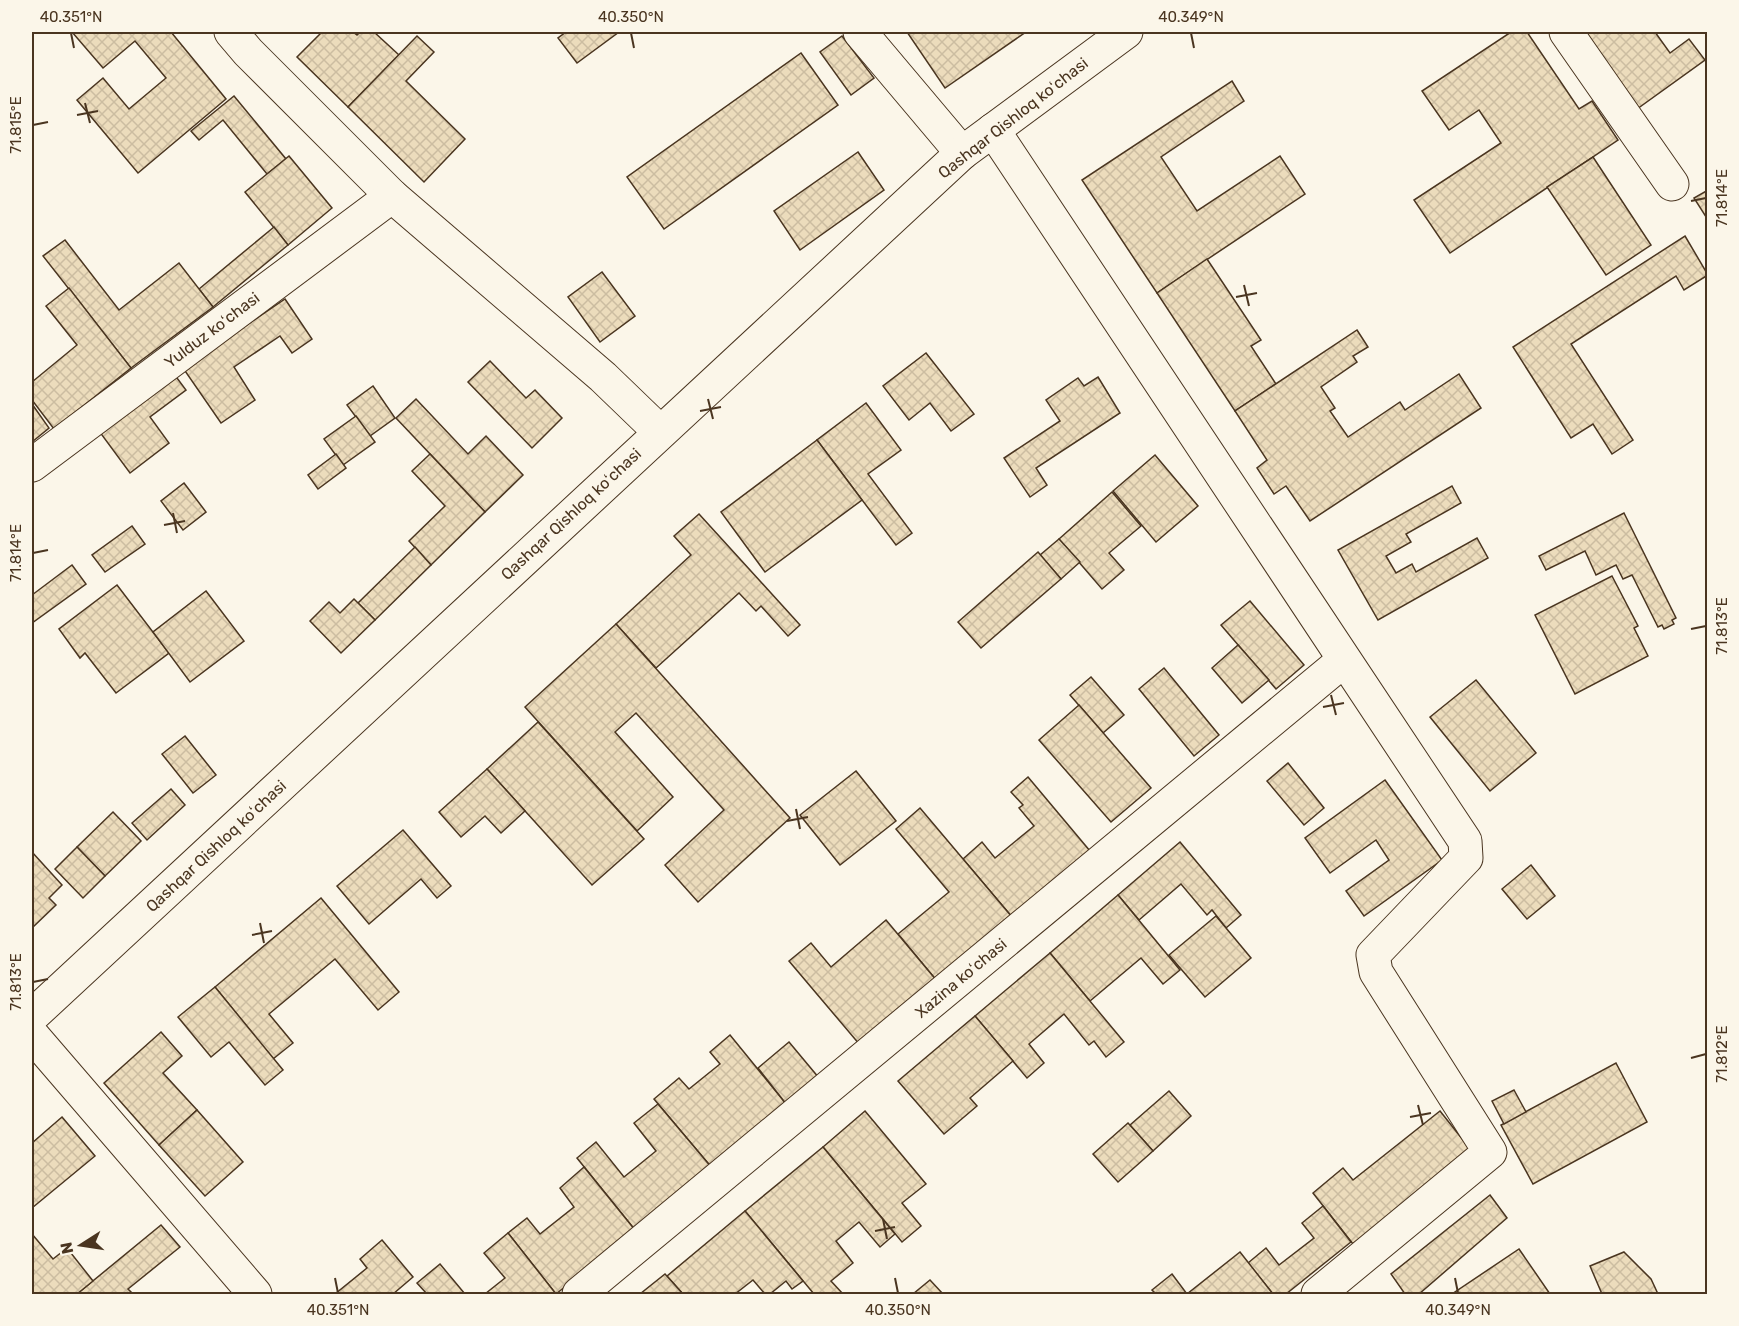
<svg xmlns="http://www.w3.org/2000/svg" width="1739" height="1326" font-family="Rubik,sans-serif">
<style>
.building{fill:url(#building-cross-hatch);stroke:#4a3520;stroke-width:1.5}
.lines{fill:none;stroke-linecap:round;stroke-linejoin:round}
.minor-casing{stroke:#4a3520;stroke-width:35}
.major-casing{stroke:#4a3520;stroke-width:35}
.minor{stroke:#fbf6e9;stroke-width:33}
.major{stroke:#fbf6e9;stroke-width:33}
.ticks{fill:none;stroke:#4a3520;stroke-width:2}
.labels{text-anchor:middle;dominant-baseline:central;stroke-width:4.5;stroke-linejoin:round;paint-order:stroke}
.street-label{font-size:16px;fill:#4a3520;stroke:#fbf6e9}
.neatline{fill:none;stroke:#4a3520;stroke-width:2}
.ticks-label{font-size:15px;text-anchor:middle;fill:#4a3520}
</style>
<defs>
<pattern id="building-cross-hatch" width="8" height="8" patternUnits="userSpaceOnUse" patternTransform="scale(1.5)"><rect width="8" height="8" fill="#ecdcbc"/><path d="M0 0l8 8M0 8l8-8" fill="none" stroke="#ccbda1"/></pattern>
</defs>
<rect width="100%" height="100%" fill="#fbf6e9"/>
<!-- building -->
<g class="building">
<path d="M72,32H171L226,99L138,173L77,100L103,78L129,109L166,78L135,41L103,68Z"/>
<path d="M322,32H353L357,35L360,32H374L399,55L348,107L297,57Z"/>
<path d="M566,32H619L577,63L558,38Z"/>
<path d="M907,32H1026L945,88Z"/>
<path d="M1511,32H1527L1579,109L1592,101L1618,140L1450,253L1414,200L1501,143L1479,110L1449,130L1422,91Z"/>
<path d="M1581,32H1655L1670,53L1689,39L1705,60L1637,109Z"/>
<path d="M417,36L434,52L406,81L465,139L424,182L348,107Z"/>
<path d="M842,36L874,78L851,95L820,52Z"/>
<path d="M801,53L838,105L664,229L627,177Z"/>
<path d="M1232,81L1244,101L1161,157L1197,211L1280,156L1305,194L1157,293L1082,180Z"/>
<path d="M234,96L286,159L267,174L223,120L199,140L191,131Z"/>
<path d="M858,152L884,190L800,250L774,211Z"/>
<path d="M289,156L332,208L288,245L245,192Z"/>
<path d="M1593,157L1651,245L1606,275L1547,187Z"/>
<path d="M1708,190V220L1694,198Z"/>
<path d="M274,227L288,245L213,307L199,289Z"/>
<path d="M1685,236L1708,275L1684,290L1676,276L1571,344L1633,440L1612,454L1593,424L1571,438L1513,347Z"/>
<path d="M65,240L119,310L179,263L213,307L131,368L43,256Z"/>
<path d="M1207,259L1261,340L1251,346L1276,384L1235,411L1157,293Z"/>
<path d="M602,272L635,316L600,342L568,297Z"/>
<path d="M69,288L131,368L54,429L32,400V382L77,345L46,306Z"/>
<path d="M285,299L312,339L292,353L280,336L234,367L255,400L221,423L183,368Z"/>
<path d="M1357,330L1368,347L1353,356L1357,362L1321,387L1335,408L1330,411L1348,437L1400,402L1405,410L1459,374L1481,408L1310,521L1286,486L1274,494L1257,468L1267,460L1235,411Z"/>
<path d="M926,353L974,414L951,431L930,403L909,420L883,386Z"/>
<path d="M490,361L526,398L535,390L562,418L532,448L468,382Z"/>
<path d="M174,374L186,390L150,417L169,443L130,473L99,431Z"/>
<path d="M1098,377L1120,413L1036,468L1047,485L1030,497L1004,458L1060,421L1046,400L1078,378L1084,386Z"/>
<path d="M373,386L395,418L370,436L347,405Z"/>
<path d="M416,399L468,454L486,436L523,475L485,512L396,418Z"/>
<path d="M866,403L901,450L868,474L912,533L896,545L817,440Z"/>
<path d="M32,404L49,428L32,442Z"/>
<path d="M356,416L375,442L343,465L324,439Z"/>
<path d="M817,440L862,500L765,572L721,512Z"/>
<path d="M336,454L346,468L318,489L308,475Z"/>
<path d="M430,454L485,512L431,565L409,541L445,506L412,471Z"/>
<path d="M1155,455L1198,506L1156,542L1113,491Z"/>
<path d="M184,483L206,512L183,530L161,501Z"/>
<path d="M1452,486L1461,503L1406,534L1411,542L1386,556L1396,573L1412,564L1416,572L1477,538L1488,558L1378,620L1338,550Z"/>
<path d="M1112,492L1141,526L1109,553L1124,570L1102,589L1059,539Z"/>
<path d="M1624,513L1676,618L1672,620L1674,624L1664,629L1662,625L1658,627L1632,575L1623,579L1616,565L1596,575L1585,551L1546,570L1539,556Z"/>
<path d="M699,514L800,625L788,636L761,606L756,611L739,593L656,668L616,624L691,555L674,536Z"/>
<path d="M132,526L145,544L105,572L92,555Z"/>
<path d="M1059,539L1080,562L1061,579L1040,555Z"/>
<path d="M415,547L431,565L375,620L358,603Z"/>
<path d="M1038,552L1061,579L981,648L958,622Z"/>
<path d="M72,565L86,584L32,623V595Z"/>
<path d="M1612,576L1638,626L1634,628L1648,656L1575,694L1535,615Z"/>
<path d="M117,585L169,653L116,693L85,653L80,658L59,629Z"/>
<path d="M206,591L244,641L190,682L153,632Z"/>
<path d="M354,599L375,620L341,653L310,621L329,602L340,613Z"/>
<path d="M1250,601L1304,665L1276,689L1221,625Z"/>
<path d="M616,624L790,818L698,902L665,865L724,810L636,713L615,732L673,797L637,831L525,707Z"/>
<path d="M1238,645L1269,680L1242,703L1212,668Z"/>
<path d="M1164,668L1219,735L1194,756L1139,689Z"/>
<path d="M1091,677L1124,715L1103,733L1070,695Z"/>
<path d="M1476,680L1536,753L1490,791L1430,717Z"/>
<path d="M1079,705L1151,788L1111,822L1039,740Z"/>
<path d="M538,722L644,839L592,885L487,769Z"/>
<path d="M185,736L216,775L193,793L162,754Z"/>
<path d="M1288,763L1324,808L1304,825L1267,781Z"/>
<path d="M487,769L525,811L501,833L485,816L461,837L439,812Z"/>
<path d="M856,771L896,821L840,865L800,815Z"/>
<path d="M1028,777L1090,851L1012,917L963,859L982,842L995,858L1034,826L1019,808L1023,805L1011,792Z"/>
<path d="M1385,780L1442,860L1364,916L1346,891L1389,860L1376,840L1330,873L1305,838Z"/>
<path d="M171,789L185,805L147,840L132,823Z"/>
<path d="M920,808L1012,917L937,981L898,934L949,892L896,829Z"/>
<path d="M113,812L141,841L105,876L77,847Z"/>
<path d="M403,830L451,886L437,898L421,879L369,924L337,886Z"/>
<path d="M1180,842L1241,915L1226,928L1212,910L1207,915L1181,884L1139,920L1118,895Z"/>
<path d="M77,847L105,876L83,898L55,869Z"/>
<path d="M32,852L62,885L49,898L56,905L32,928Z"/>
<path d="M1531,865L1555,896L1527,919L1502,889Z"/>
<path d="M1118,895L1180,970L1163,984L1141,958L1090,1001L1050,953Z"/>
<path d="M321,898L399,992L378,1010L335,959L269,1014L293,1043L273,1059L215,987Z"/>
<path d="M1216,916L1251,958L1205,997L1169,955Z"/>
<path d="M886,920L937,981L860,1045L789,961L811,943L831,967Z"/>
<path d="M1050,953L1124,1042L1106,1057L1094,1041L1089,1045L1064,1014L1029,1044L1044,1063L1027,1078L975,1016Z"/>
<path d="M215,987L283,1070L265,1085L229,1042L211,1057L178,1017Z"/>
<path d="M975,1016L1013,1061L970,1098L977,1106L944,1134L898,1081Z"/>
<path d="M161,1032L182,1056L163,1073L197,1110L159,1145L104,1083Z"/>
<path d="M730,1035L787,1105L712,1168L654,1099L679,1078L689,1089L720,1064L710,1052Z"/>
<path d="M789,1042L819,1078L787,1105L758,1068Z"/>
<path d="M1616,1063L1647,1122L1533,1184L1501,1125Z"/>
<path d="M1514,1090L1526,1112L1504,1124L1492,1101Z"/>
<path d="M1169,1091L1191,1116L1153,1151L1130,1125Z"/>
<path d="M658,1104L712,1168L635,1230L577,1158L596,1142L624,1177L656,1151L634,1123Z"/>
<path d="M197,1110L243,1162L205,1196L159,1145Z"/>
<path d="M865,1111L926,1184L902,1203L921,1226L902,1242L823,1147Z"/>
<path d="M1440,1111L1471,1150L1353,1244L1313,1193L1343,1168L1353,1180Z"/>
<path d="M62,1117L95,1156L32,1208V1143Z"/>
<path d="M1128,1123L1153,1151L1118,1182L1093,1154Z"/>
<path d="M823,1147L895,1234L880,1247L859,1222L836,1241L853,1263L831,1281L843,1294H814L745,1211Z"/>
<path d="M584,1167L635,1230L556,1294L508,1233L527,1218L540,1234L574,1207L560,1188Z"/>
<path d="M1490,1195L1507,1218L1419,1294H1405L1391,1274Z"/>
<path d="M1323,1206L1351,1242L1286,1294H1273L1248,1263L1266,1248L1279,1265L1314,1238L1302,1223Z"/>
<path d="M745,1211L803,1281L792,1289L786,1281L770,1294H765L753,1280L735,1294H683L667,1276Z"/>
<path d="M161,1225L180,1247L128,1289L133,1294H77Z"/>
<path d="M508,1233L556,1294H485L505,1278L484,1253Z"/>
<path d="M32,1234L53,1259L67,1248L93,1281L77,1294H32Z"/>
<path d="M382,1240L413,1277L393,1294H335L367,1268L360,1259Z"/>
<path d="M1519,1249L1550,1294H1452Z"/>
<path d="M1240,1252L1273,1294H1187Z"/>
<path d="M1624,1252L1651,1279L1658,1294H1602L1590,1266Z"/>
<path d="M440,1264L465,1294H427L417,1283Z"/>
<path d="M665,1274L683,1294H640Z"/>
<path d="M1172,1274L1187,1294H1156L1152,1290Z"/>
<path d="M930,1280L943,1294H913Z"/>
</g>
<g class="lines">
<defs>
<g id="minor">
<path d="M231,32L248,52L392,196L603,377L659,431"/>
<path d="M860,32L962,153"/>
<path d="M1566,32L1672,184"/>
<path d="M993,130L1465,841L1466,858L1373,955L1376,972L1490,1152L1318,1294"/>
<path d="M32,465L392,196"/>
<path d="M32,1035L255,1294"/>
<path d="M579,1294L1343,661"/>
</g>
<path id="major" d="M32,1016L962,153L1126,32"/>
</defs>
<!-- minor casing -->
<use href="#minor" class="minor-casing"/>
<!-- major casing -->
<use href="#major" class="major-casing"/>
<!-- minor -->
<use href="#minor" class="minor"/>
<!-- major -->
<use href="#major" class="major"/>
</g>
<!-- ticks -->
<path class="ticks" d="M71,33L74,48M631,33L634,48M1191,33L1194,48M85,103L90,123M77,115L98,111M33,125L48,122M1691,201L1706,198M1244,285L1249,306M1236,297L1257,293M708,399L713,419M700,411L721,407M173,513L177,533M164,525L185,521M33,553L48,550M1691,629L1706,626M1331,695L1336,715M1323,707L1344,703M796,809L800,829M787,821L808,817M260,923L264,943M252,935L272,931M33,982L48,979M1691,1058L1706,1054M1418,1105L1423,1125M1410,1117L1431,1113M883,1219L887,1239M875,1231L895,1227M335,1278L338,1293M895,1278L898,1293M1455,1278L1458,1293"/>
<g class="labels">
<!-- street labels -->
<g class="street-label">
<text transform="translate(1013 118) rotate(-38)">Qashqar Qishloq koʻchasi</text>
<text transform="translate(212 330) rotate(-37)">Yulduz koʻchasi</text>
<text transform="translate(571 514) rotate(-43)">Qashqar Qishloq koʻchasi</text>
<text transform="translate(216 846) rotate(-43)">Qashqar Qishloq koʻchasi</text>
<text transform="translate(961 978) rotate(-40)">Xazina koʻchasi</text>
</g>
</g>
<!-- border -->
<rect width="1739" height="1326" fill="none" stroke="#fbf6e9" stroke-width="66"/>
<!-- north arrow -->
<g transform="translate(81 1245) rotate(258)" stroke="#fbf6e9" stroke-width="4.5" paint-order="stroke">
<path d="M0-4.5L10 22L0 15L-10 22Z" fill="#4a3520"/>
<text y="-9" font-size="16" font-weight="bold" text-anchor="middle" fill="#4a3520">N</text>
</g>
<rect x="33" y="33" width="1673" height="1260" class="neatline"/>
<g class="ticks-label">
<text x="71" y="22">40.351°N</text>
<text x="631" y="22">40.350°N</text>
<text x="1191" y="22">40.349°N</text>
<text transform="translate(16 125) rotate(-90)" y="5">71.815°E</text>
<text transform="translate(1722 198) rotate(-90)" y="5">71.814°E</text>
<text transform="translate(16 553) rotate(-90)" y="5">71.814°E</text>
<text transform="translate(1722 626) rotate(-90)" y="5">71.813°E</text>
<text transform="translate(16 982) rotate(-90)" y="5">71.813°E</text>
<text transform="translate(1722 1054) rotate(-90)" y="5">71.812°E</text>
<text x="338" y="1315">40.351°N</text>
<text x="898" y="1315">40.350°N</text>
<text x="1458" y="1315">40.349°N</text>
</g>
</svg>
